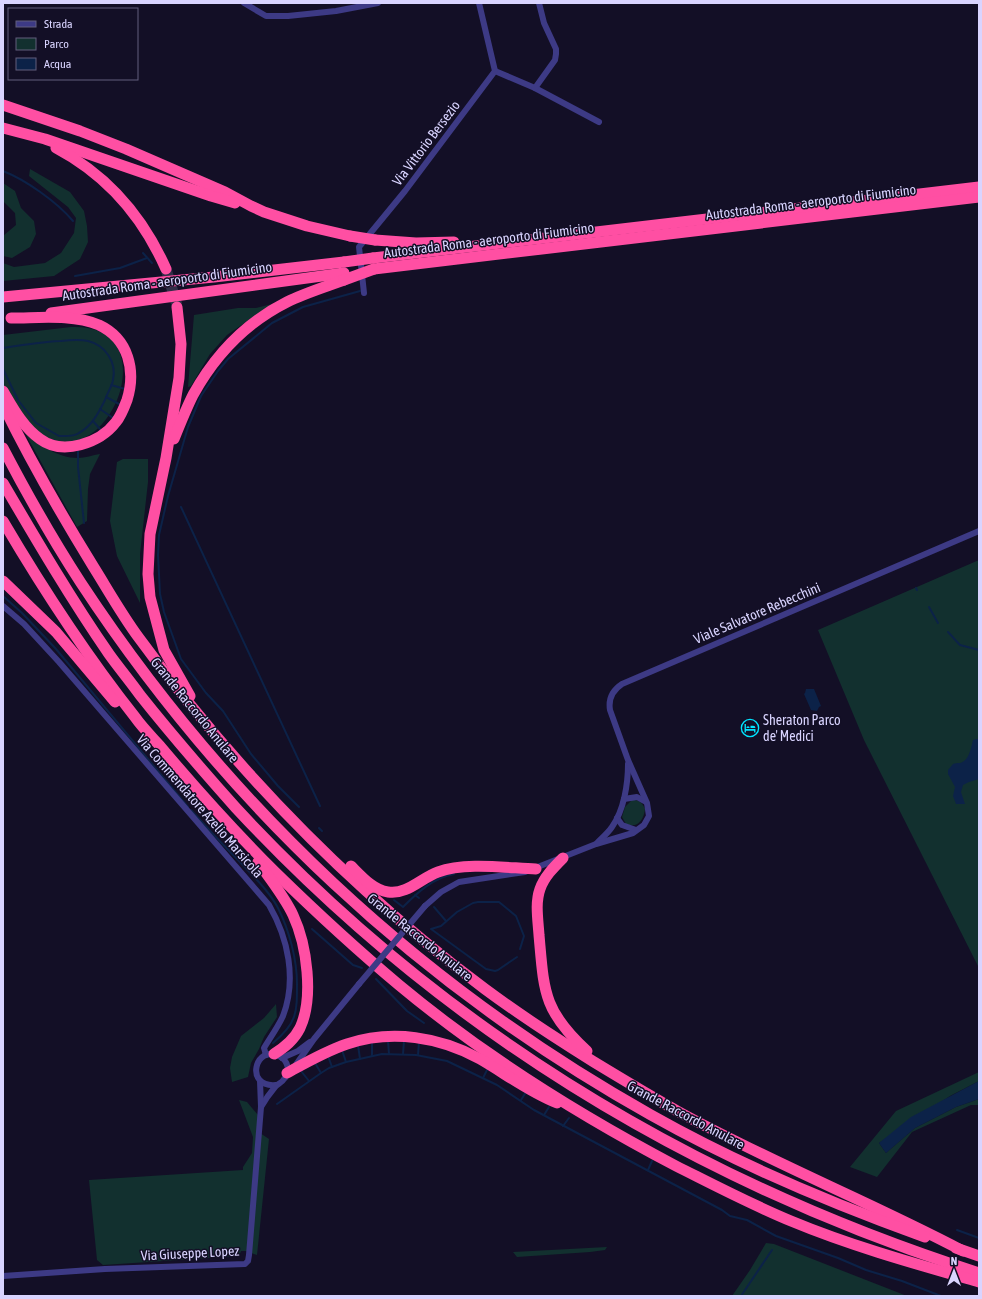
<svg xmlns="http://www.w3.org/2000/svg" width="982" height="1299" font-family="'Asap Condensed',sans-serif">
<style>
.green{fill:#12302f}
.water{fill:#0c2248}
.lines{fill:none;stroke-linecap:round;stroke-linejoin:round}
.stream{stroke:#0c2248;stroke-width:2}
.highway-tunnel{stroke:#312d47;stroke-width:11;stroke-dasharray:11 5.5;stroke-linecap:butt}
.street{stroke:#3d3a85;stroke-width:6}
.highway{stroke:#ff4fa3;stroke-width:11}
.street-bridge{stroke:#3d3a85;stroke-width:6}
.highway-bridge{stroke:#ff4fa3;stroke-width:11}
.labels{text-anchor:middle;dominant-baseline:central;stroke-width:3;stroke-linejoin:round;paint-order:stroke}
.street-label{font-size:14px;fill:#d9d4ff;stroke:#130f26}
.poi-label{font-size:14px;fill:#d9d4ff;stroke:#130f26;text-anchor:start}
</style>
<rect width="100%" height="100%" fill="#130f26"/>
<!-- green -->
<g class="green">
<path d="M30,169L70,192L84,211L87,226L88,242L80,259L54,276L3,281V263L14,267L45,263L61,253L74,233L76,218L68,207L29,176Z"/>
<path d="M3,183L15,191L21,208L34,221L36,234L30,247L12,258L3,256V236L16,225L15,213L3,201Z"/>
<path d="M272,304L227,335L210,354L191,386L188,387L194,315L238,308H256Z"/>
<path d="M71,327C162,323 118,454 58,441C47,439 37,433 30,424C21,413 6,398 3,384C2,379 3,373 3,369C3,357 3,346 3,335Z"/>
<path d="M25,433C41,445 57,458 78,458C85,458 93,455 100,454L90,474L88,489L87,521L77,527Z"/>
<path d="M123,459H148V482L140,554V603L117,556L110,521L117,462Z"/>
<path d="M979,560V968L864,740L818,630Z"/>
<path d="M632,800C639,800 642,802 645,809C644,819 638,829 626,824L622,817L625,807Z"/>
<path d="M276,1004L277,1017L264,1037L259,1049L251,1063L248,1077L232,1082L230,1068L232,1057L241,1036L264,1018Z"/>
<path d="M979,1072V1081L950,1096L879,1143L886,1153L915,1128L956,1107L979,1099V1105H971L912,1132L877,1177L850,1167L896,1111Z"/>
<path d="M239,1100L247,1102L258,1115L257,1131L269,1139L257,1255L246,1251H241L239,1256L103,1265L97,1260L89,1180L243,1170V1167L252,1153L253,1137Z"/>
<path d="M766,1243L774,1244L907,1296H732L750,1270Z"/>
<path d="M607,1247L605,1250L590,1252L517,1257L513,1252Z"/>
</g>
<!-- water -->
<g class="water">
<path d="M806,689H814L821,706L819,707L817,711L811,710L804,694L805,693Z"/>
<path d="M976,739H979V779L969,782L963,785L961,792L965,804H956L953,796L955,787L948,774V770L953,764C955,763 957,763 960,763C969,761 971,748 973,740Z"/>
<path d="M979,1081V1099L956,1107L915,1128L886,1153L879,1143L911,1117Z"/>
</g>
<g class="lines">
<!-- stream -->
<g class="stream">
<path d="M3,171C26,180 57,202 73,221"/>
<path d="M143,253L152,263"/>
<path d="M75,276L120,268L147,258"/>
<path d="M3,348C22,345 41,342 60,341C70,340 79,339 88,341C105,345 117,362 113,380C112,387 107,393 105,400C99,412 92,426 79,433C73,437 65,436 59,436L36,423L18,400L3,369"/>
<path d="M111,385L125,389"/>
<path d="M106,397L121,405"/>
<path d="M100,409L113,418"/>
<path d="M93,421L100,429"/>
<path d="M78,449V467L84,523"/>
<path d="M181,507L320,806"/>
<path d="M916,588L917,590"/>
<path d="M3,596L22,613L56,649L188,807"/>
<path d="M929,607L938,623"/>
<path d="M948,632L960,645L979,650"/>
<path d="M299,807L278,786L251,754L223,711L206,693L181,659L164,612L160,594L158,555L159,535L168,496L188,427L201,396L218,371L228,359L272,323L303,307L360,291"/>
<path d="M191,810C207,828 224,846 241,863C254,877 269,891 278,908C289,930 297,959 297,984C297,1013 297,1023 273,1043"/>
<path d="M319,828L322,831"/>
<path d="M415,895L419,898"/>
<path d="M394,900L403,907C418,892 433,878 454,874"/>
<path d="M434,907L446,921"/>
<path d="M312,929L353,965L362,968"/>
<path d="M517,957L498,970L495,971L486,969L431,929L441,926L457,912L473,903L478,902H499L516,916L524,936L520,949"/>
<path d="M376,979L407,1011L424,1023"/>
<path d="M388,1041L389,1054"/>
<path d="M372,1043V1056"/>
<path d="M358,1045L360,1059"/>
<path d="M342,1050L346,1062"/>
<path d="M403,1054L404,1041"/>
<path d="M418,1055L419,1042"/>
<path d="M328,1056L332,1067"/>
<path d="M315,1063L321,1073"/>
<path d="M301,1071L309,1081"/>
<path d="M483,1078L488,1068"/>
<path d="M521,1100L526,1092"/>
<path d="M277,1104L321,1073L329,1068L346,1062L382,1054L416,1055L447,1061L497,1085L534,1110L722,1210L730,1216L747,1220L776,1236L838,1258L866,1270L902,1281L941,1296"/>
<path d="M544,1115L549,1107"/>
<path d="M563,1126L569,1118"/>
<path d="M648,1170L652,1161"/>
<path d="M957,1230L979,1238"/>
<path d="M741,1296L772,1250"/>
</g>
<!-- highway-tunnel -->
<path class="highway-tunnel" d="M166,269L177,305"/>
<!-- street -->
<g class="street">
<path d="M244,3L266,16H288L336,11L378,3"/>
<path d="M495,71L535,88L599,122"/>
<path d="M535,88L555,60L556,54V49L544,23L539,3"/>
<path d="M364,293L359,247L405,191L495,71L479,3"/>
<path d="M3,606L24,624L59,662L269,905C288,938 297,979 283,1016C278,1027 270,1038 264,1048L266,1055"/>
<path d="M624,799L637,797L646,802"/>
<path d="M617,818L622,825L636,830"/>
<path d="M597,843C602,838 608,833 612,827C624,810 628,784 628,764"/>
<path d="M425,906L441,892L459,882L525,872L596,844L633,833L644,825L649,816L647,803L628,760L610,710C608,698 613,690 622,684L979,531"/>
<path d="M282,1058L298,1051L310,1042"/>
<path d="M295,1066L314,1039L359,984"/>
<path d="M261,1107C265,1100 270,1093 275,1087C277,1084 282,1083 284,1079C291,1072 288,1060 279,1056C255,1044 244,1088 276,1085"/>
<path d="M3,1276L105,1269L245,1264L248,1261L249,1255L261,1107L260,1081"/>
</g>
<!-- highway -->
<g class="highway">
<path d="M3,105L80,131L126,149L225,192L251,206L264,212L307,226L350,236"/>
<path d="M3,128L45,139L211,196L235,203"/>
<path d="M56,148C107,175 143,217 166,269"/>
<path d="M375,240L416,243L454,242"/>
<path d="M373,258L979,187"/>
<path d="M374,269L979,197"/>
<path d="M3,297L214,277L344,262"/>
<path d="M177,307L181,344L179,378L166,458L150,534L148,574L150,597L164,650L190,696"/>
<path d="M51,313L344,273"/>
<path d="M3,391C13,408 23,427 40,439C63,456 100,443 116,422C121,416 124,408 127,400C136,371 129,339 99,325C72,314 40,318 11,318"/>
<path d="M3,405C30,460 61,514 93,566C108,590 122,615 139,638C236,771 353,890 485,989C520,1015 557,1039 594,1062C622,1079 650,1096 679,1112C772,1163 870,1202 963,1251"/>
<path d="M174,439C180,424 186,409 193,395C215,355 247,322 287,302C305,293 325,287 344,280"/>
<path d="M3,448C27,494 53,540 81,583C227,805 419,985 651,1115C738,1164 830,1203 925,1237"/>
<path d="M3,483C37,541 71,599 109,654C119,668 130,681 140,695C171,734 203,771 236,808C442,1030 692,1181 979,1273"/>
<path d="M3,521C43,589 86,655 135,717C142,727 151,736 160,746C197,790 235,832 276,873C316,912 356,949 399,985C483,1055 579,1115 676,1166C714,1185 752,1205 791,1221C851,1246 916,1264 979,1282"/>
<path d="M3,581L56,632L115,702"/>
<path d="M563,858C554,867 544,877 540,889C535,903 538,920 539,935C544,991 543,1011 587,1051"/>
<path d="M258,862C270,879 284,896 293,915C307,945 314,998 300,1028C294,1040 285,1047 274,1054"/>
<path d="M351,866C361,876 373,890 388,892C407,895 421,878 438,872C465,862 507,868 536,869"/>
<path d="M287,1073C307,1062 326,1051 347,1044C392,1029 440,1037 480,1059C506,1074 529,1092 557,1103"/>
<path d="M956,1248L979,1256"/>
</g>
<!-- street-bridge -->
<path class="street-bridge" d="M359,984L425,906"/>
<!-- highway-bridge -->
<g class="highway-bridge">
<path d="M350,236L375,240"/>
<path d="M344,262L373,258"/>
<path d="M344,280L374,269"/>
</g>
</g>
<!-- icons -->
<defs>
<symbol id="hotel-ring" viewBox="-11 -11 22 22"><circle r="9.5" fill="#130f26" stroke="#00e5ff" stroke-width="1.5"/><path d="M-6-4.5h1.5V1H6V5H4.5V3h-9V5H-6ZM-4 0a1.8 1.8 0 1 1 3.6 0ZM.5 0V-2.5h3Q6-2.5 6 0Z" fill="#00e5ff"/></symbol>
</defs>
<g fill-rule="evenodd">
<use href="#hotel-ring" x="740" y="718" width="20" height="20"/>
</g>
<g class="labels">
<!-- street labels -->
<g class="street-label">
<text transform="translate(426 143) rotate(-53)">Via Vittorio Bersezio</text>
<text transform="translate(811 202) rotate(-7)">Autostrada Roma - aeroporto di Fiumicino</text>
<text transform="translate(489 240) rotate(-7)">Autostrada Roma - aeroporto di Fiumicino</text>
<text transform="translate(167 281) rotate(-8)">Autostrada Roma - aeroporto di Fiumicino</text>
<text transform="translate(757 613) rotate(-23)">Viale Salvatore Rebecchini</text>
<text transform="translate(195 710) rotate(51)">Grande Raccordo Anulare</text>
<text transform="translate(200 806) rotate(49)">Via Commendatore Azelio Marsicola</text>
<text transform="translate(420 937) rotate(39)">Grande Raccordo Anulare</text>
<text transform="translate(686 1115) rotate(28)">Grande Raccordo Anulare</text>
<text transform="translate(190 1253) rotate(-3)">Via Giuseppe Lopez</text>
</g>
<!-- poi labels -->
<g class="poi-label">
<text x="763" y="720">Sheraton Parco<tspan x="763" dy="16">de' Medici</tspan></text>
</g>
</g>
<!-- border -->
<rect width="982" height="1299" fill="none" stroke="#d9d4ff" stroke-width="8"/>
<!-- legend -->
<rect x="8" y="8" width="130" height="72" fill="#130f26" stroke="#625e7d"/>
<rect x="16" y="21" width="20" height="6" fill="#3d3a85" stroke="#625e7d"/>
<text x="44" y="28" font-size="12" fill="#d9d4ff">Strada</text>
<rect x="16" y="38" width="20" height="12" fill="#12302f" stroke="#625e7d"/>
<text x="44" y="48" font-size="12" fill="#d9d4ff">Parco</text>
<rect x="16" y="58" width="20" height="12" fill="#0c2248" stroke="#625e7d"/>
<text x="44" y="68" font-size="12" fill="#d9d4ff">Acqua</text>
<!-- north arrow -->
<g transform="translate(954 1271)" stroke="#130f26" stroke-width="3" paint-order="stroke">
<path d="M0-3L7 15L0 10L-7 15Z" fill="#d9d4ff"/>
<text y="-6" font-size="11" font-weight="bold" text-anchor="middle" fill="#d9d4ff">N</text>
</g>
</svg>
